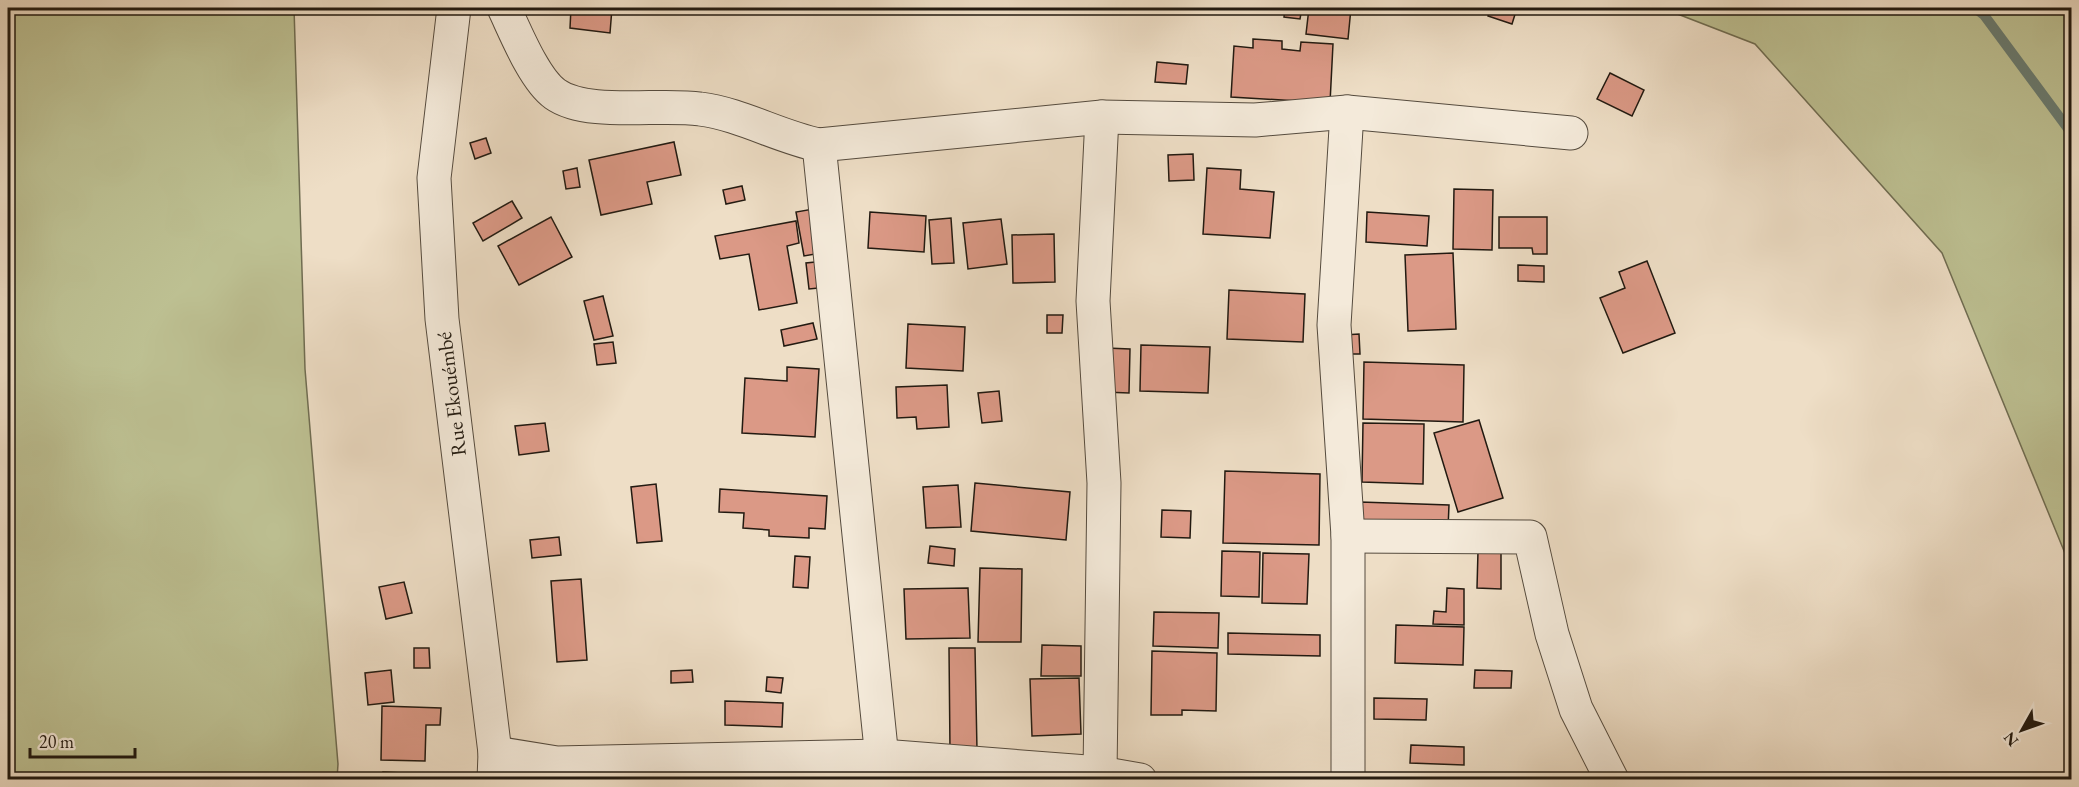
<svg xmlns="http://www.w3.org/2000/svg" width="2079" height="787" font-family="'EB Garamond',serif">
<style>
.green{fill:#bdc092;stroke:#706d52;stroke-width:1.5}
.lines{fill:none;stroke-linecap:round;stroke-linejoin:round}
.stream{stroke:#6a7b70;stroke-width:10}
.building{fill:#db9986;stroke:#221a11;stroke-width:1.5}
.street-casing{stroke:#554b3e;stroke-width:35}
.street{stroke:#f4eada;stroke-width:33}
.labels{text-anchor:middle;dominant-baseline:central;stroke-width:4.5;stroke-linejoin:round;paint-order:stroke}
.street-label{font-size:21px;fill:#221a11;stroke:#f4eada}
</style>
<rect width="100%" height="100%" fill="#eedec6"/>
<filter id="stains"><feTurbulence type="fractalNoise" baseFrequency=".00333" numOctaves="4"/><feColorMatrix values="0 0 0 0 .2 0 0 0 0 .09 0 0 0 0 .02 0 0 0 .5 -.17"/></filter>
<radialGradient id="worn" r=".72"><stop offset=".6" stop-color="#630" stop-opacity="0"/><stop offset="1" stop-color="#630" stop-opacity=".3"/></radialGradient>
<!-- green -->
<g class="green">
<path d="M8,8H294L305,369L338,764L337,779H8Z"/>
<path d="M1662,8H2071V568L1942,253L1755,44Z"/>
</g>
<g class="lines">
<!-- stream -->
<path class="stream" d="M1975,8L1984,15L2072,134"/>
</g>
<!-- building -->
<g class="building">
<path d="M571,8H612L610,33L570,28Z"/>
<path d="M1285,8H1302L1300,19L1284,17Z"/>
<path d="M1309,8H1351L1348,39L1306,34Z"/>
<path d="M1490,8H1517L1512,24L1488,16Z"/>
<path d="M1253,39L1282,41V49L1300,51L1301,42L1333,44L1330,103L1231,97L1234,46L1253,48Z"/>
<path d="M1157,62L1188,65L1186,84L1155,82Z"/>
<path d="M1610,73L1644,90L1632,116L1597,99Z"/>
<path d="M486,138L491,153L475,159L470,143Z"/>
<path d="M674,142L681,175L647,182L652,204L601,215L589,160Z"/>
<path d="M1193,154L1194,180L1169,181L1168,155Z"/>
<path d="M577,168L580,187L566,189L563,171Z"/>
<path d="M1207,168L1241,170L1240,189L1274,192L1270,238L1203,234Z"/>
<path d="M742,186L745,200L726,204L723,190Z"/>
<path d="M1454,189L1493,190L1492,250L1453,249Z"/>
<path d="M512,201L522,218L483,241L473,223Z"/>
<path d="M813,209L821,253L804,256L796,212Z"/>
<path d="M870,212L926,216L924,252L868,248Z"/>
<path d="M1367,212L1429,216L1427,246L1366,242Z"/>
<path d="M551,217L572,257L519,285L498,246Z"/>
<path d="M1499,217H1547V254H1533L1532,248H1499Z"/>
<path d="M951,218L954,263L932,264L929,220Z"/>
<path d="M1001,219L1007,264L968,269L963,223Z"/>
<path d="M796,221L799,243L787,246L797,303L759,310L749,254L720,259L715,236Z"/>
<path d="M1054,234L1055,282L1013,283L1012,235Z"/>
<path d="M1453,253L1456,329L1408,331L1405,255Z"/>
<path d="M825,261L828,287L809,289L806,263Z"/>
<path d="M1647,261L1675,333L1623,353L1600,298L1625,288L1619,272Z"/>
<path d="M1518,265L1544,266V282L1518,281Z"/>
<path d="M1229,290L1305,294L1303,342L1227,339Z"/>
<path d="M603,296L613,336L594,340L584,301Z"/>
<path d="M1047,315H1063L1062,333H1047Z"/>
<path d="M813,323L817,339L784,346L781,330Z"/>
<path d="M908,324L965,327L963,371L906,368Z"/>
<path d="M1359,334L1360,354H1345L1344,335Z"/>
<path d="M613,342L616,363L597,365L594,344Z"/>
<path d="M1141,345L1210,347L1208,393L1140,391Z"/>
<path d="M1106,348L1130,349L1129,393L1104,392Z"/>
<path d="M1364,362L1464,365L1463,422L1363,419Z"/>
<path d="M787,367L819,369L815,437L742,433L745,378L787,381Z"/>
<path d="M947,385L949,427L917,429L916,417L897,418L896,387Z"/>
<path d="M999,391L1002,421L982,423L978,393Z"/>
<path d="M1479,420L1503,498L1458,512L1434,433Z"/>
<path d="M545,423L549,451L519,455L515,426Z"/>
<path d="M1363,423L1424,424L1423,484L1362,482Z"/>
<path d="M1225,471L1320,474L1319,545L1223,543Z"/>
<path d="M975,483L1070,492L1066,540L971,531Z"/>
<path d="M656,484L662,541L637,543L631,487Z"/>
<path d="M958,485L961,527L926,528L923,487Z"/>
<path d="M720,489L827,496L825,529L809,528V538L769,536V530L743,528L744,513L719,512Z"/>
<path d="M1360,502L1449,505L1448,529L1360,526Z"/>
<path d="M1162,510L1191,511L1190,538L1161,537Z"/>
<path d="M559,537L561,555L532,558L530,540Z"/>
<path d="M930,546L955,549L954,566L928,563Z"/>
<path d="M1222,551L1260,552L1259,597L1221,596Z"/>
<path d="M1478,551L1501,552V589L1477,588Z"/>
<path d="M1263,553L1309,554L1307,604L1262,603Z"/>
<path d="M795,556L810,557L808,588L793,587Z"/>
<path d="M980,568L1022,569L1021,642H978Z"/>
<path d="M581,579L587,660L557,662L551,581Z"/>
<path d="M404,582L412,613L386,619L379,587Z"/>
<path d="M968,588L970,638L906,639L904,589Z"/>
<path d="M1447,588L1464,589V625L1433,624L1434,611L1446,612Z"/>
<path d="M1154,612L1219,613L1218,648L1153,646Z"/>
<path d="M1396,625L1464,627L1463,665L1395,663Z"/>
<path d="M1228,633L1320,635V656L1228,654Z"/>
<path d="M1042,645L1081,646V676H1041Z"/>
<path d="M414,648H429L430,668H414Z"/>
<path d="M949,648H975L977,750H950Z"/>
<path d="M1152,651L1217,653L1216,711L1182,710V715H1151Z"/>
<path d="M391,670L394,702L368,705L365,673Z"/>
<path d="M692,670L693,682L671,683V671Z"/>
<path d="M1475,670L1512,671L1511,688H1474Z"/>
<path d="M767,677L783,678L781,693L766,691Z"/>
<path d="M1079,678L1081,734L1032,736L1030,679Z"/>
<path d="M1374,698L1427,699L1426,720L1374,719Z"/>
<path d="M725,701L783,703L782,727L725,725Z"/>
<path d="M382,706L441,708L440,725H426L425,761L381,760Z"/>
<path d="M1411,745L1464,747V765L1410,763Z"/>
<path d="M383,772L403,773V780H383Z"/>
</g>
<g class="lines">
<defs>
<g id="street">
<path d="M454,8L434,178L442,319L495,753L494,780"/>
<path d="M504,8C515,31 534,79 555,94C587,117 660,103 700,109C741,114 779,137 819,145L1102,117L1255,120L1347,112L1571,133"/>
<path d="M1347,112L1334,325L1348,536V780"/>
<path d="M819,145L884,778"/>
<path d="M1348,536L1530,537L1552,634L1576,709L1612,780"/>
<path d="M495,753L557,763L882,756L1100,773L1140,780"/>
<path d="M1100,773L1104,483L1093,301L1102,117"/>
</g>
</defs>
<!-- street casing -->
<use href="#street" class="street-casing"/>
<!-- street -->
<use href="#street" class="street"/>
</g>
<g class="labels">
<!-- street labels -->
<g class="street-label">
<text transform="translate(451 394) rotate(-97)">Rue Ekouémbé</text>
</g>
</g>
<!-- margin -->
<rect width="2079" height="787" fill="none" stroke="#eedec6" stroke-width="30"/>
<rect x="9" y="9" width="2061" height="769" fill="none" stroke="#221a11" stroke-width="3"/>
<rect x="15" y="15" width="2049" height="757" fill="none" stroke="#221a11" stroke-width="1.5"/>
<!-- north arrow -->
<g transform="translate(2022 730) rotate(230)" stroke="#f4eada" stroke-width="4.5" paint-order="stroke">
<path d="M0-4.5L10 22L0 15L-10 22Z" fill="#221a11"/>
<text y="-9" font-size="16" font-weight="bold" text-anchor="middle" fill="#221a11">N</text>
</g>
<!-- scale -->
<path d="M30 748v9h105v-9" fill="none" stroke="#221a11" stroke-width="3"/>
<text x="39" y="748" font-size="18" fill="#221a11" stroke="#f4eada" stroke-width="4.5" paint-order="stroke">20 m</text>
<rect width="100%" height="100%" filter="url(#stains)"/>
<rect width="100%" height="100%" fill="url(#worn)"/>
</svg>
